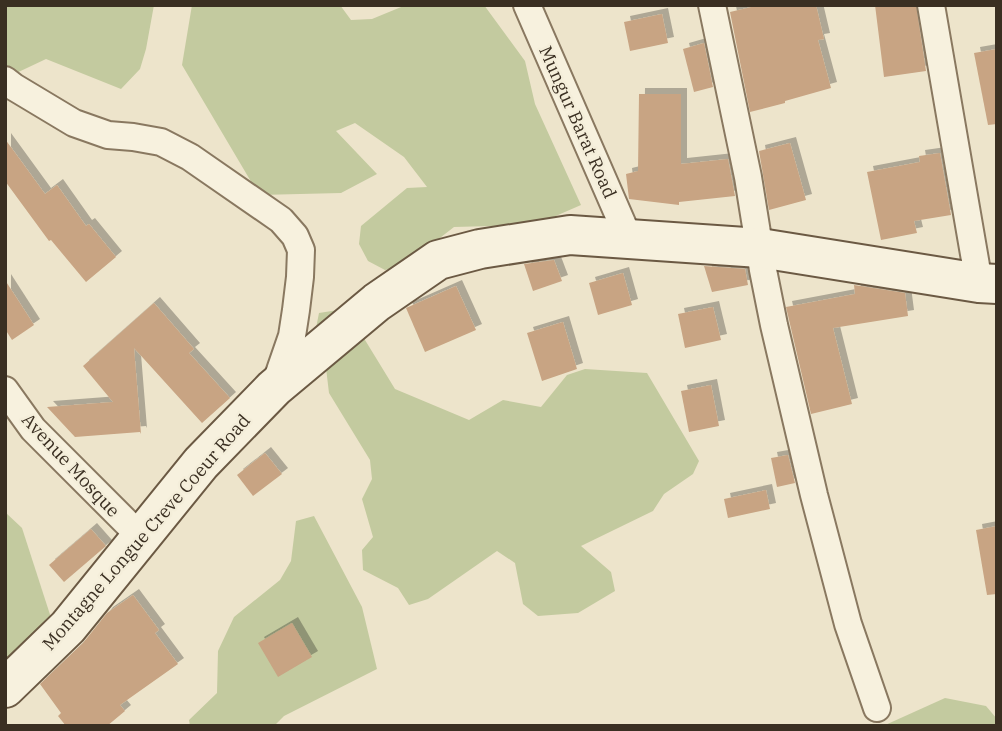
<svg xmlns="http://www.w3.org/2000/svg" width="1002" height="731" font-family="'IBM Plex Serif',serif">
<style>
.green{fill:#c3ca9f}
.building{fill:#c8a483;filter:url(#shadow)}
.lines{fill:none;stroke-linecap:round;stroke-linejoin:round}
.minor-casing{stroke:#897860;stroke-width:30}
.secondary-casing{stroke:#6b5943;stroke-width:42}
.minor{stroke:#f7f1de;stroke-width:26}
.secondary{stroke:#f7f1de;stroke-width:38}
.labels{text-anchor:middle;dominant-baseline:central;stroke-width:5;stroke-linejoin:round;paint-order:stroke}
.street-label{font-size:18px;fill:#3a2f22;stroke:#f4eeda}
</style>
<defs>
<filter id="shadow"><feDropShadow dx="6" dy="-6" stdDeviation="0" flood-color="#0004"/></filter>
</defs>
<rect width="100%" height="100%" fill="#ede4cb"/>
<!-- green -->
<g class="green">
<path d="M5,5H154L146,49L140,69L121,89L46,59L10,76L5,65Z"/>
<path d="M192,5H340L351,20L372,19L406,5H484L525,61L535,104L581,205L535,225L454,227L405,265L385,270L368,261L359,244L361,226L407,188L427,187L404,157L355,123L336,131L377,174L341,193L259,195L182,65Z"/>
<path d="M338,310L354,322L395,389L469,420L503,400L541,407L567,375L585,369L647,373L699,461L693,474L664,494L653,511L581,546L611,572L615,591L578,613L538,616L523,604L515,563L497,551L428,599L409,605L398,588L363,570L362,550L373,537L362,499L372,479L370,460L329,393L324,351L315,333L319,313Z"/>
<path d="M5,512L22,528L54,627L5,675Z"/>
<path d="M314,516L362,607L377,669L284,716L274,726H190L189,720L217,693L218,651L234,617L280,580L291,561L296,521Z"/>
<path d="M945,698L986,706L997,719V726H883Z"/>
</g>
<!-- building -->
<g class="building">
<path d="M760,5H816L824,39L818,40L831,88L785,101V103L750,112L730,12Z"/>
<path d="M875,5H916L926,71L884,77Z"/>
<path d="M662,14L668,43L630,51L624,22Z"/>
<path d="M704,43L713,87L694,92L683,49Z"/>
<path d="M997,49V124L988,125L974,53Z"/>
<path d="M639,94H681V164L728,159L735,196L679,202V205L629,199L626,174L638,171Z"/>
<path d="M5,139L45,194L57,185L86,226L89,224L116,257L86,282L51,240L49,241L5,181Z"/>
<path d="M790,143L806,200L769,210L759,151Z"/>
<path d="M940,153L951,215L914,221L917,233L881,240L867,172L920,162L919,156Z"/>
<path d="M554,260L562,281L533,291L524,264Z"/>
<path d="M704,266L745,269L748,285L712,292Z"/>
<path d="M623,273L632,305L598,315L589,283Z"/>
<path d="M5,280L34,325L12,340L5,329Z"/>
<path d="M854,285L905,293L908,316L833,328L852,404L811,414L786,307L855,294Z"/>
<path d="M456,286L476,330L425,352L406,308Z"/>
<path d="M154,303L194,349L189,353L230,398L202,423L134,348L141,434L140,432L75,437L47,407L113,402L83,366Z"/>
<path d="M713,307L721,340L685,348L678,314Z"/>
<path d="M563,322L577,369L542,381L527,333Z"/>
<path d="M711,385L719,426L689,432L681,391Z"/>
<path d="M265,453L282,474L253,496L237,475Z"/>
<path d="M788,455L795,483L777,487L771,458Z"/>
<path d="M766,490L770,509L728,518L724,499Z"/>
<path d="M997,526V594L987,595L976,530Z"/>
<path d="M91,529L106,546L64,582L49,565Z"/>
<path d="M133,595L159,630L155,633L178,664L120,705L125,711L107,726H66L58,716L61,713L40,684L83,643L107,613Z"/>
<path d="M292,623L312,657L278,677L258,643Z"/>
</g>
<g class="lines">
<defs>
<g id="minor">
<path d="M527,5L629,239"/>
<path d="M712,5L748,177L763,270L774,325L814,495L848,624L877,708"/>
<path d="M931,5L979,283"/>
<path d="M5,80L14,87L74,123L108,135L133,137L161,142L190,157L281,220L295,236L301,250L300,277L296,310L292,336L274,388"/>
<path d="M5,390L33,429L141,537"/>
</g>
<path id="secondary" d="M5,688L68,627L201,463L274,388L377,302L438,260L480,249L570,235L760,248L979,283L997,284"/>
</defs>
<!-- minor casing -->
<use href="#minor" class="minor-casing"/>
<!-- secondary casing -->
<use href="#secondary" class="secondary-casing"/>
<!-- minor -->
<use href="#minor" class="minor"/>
<!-- secondary -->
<use href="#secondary" class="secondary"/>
</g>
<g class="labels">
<!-- street labels -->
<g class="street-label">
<text transform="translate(578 122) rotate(66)">Mungur Barat Road</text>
<text transform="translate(71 465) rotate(47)">Avenue Mosque</text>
<text transform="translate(146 532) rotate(-49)">Montagne Longue Creve Coeur Road</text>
</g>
</g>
<!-- border -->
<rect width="1002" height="731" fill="none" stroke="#3a2f22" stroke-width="14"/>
</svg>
